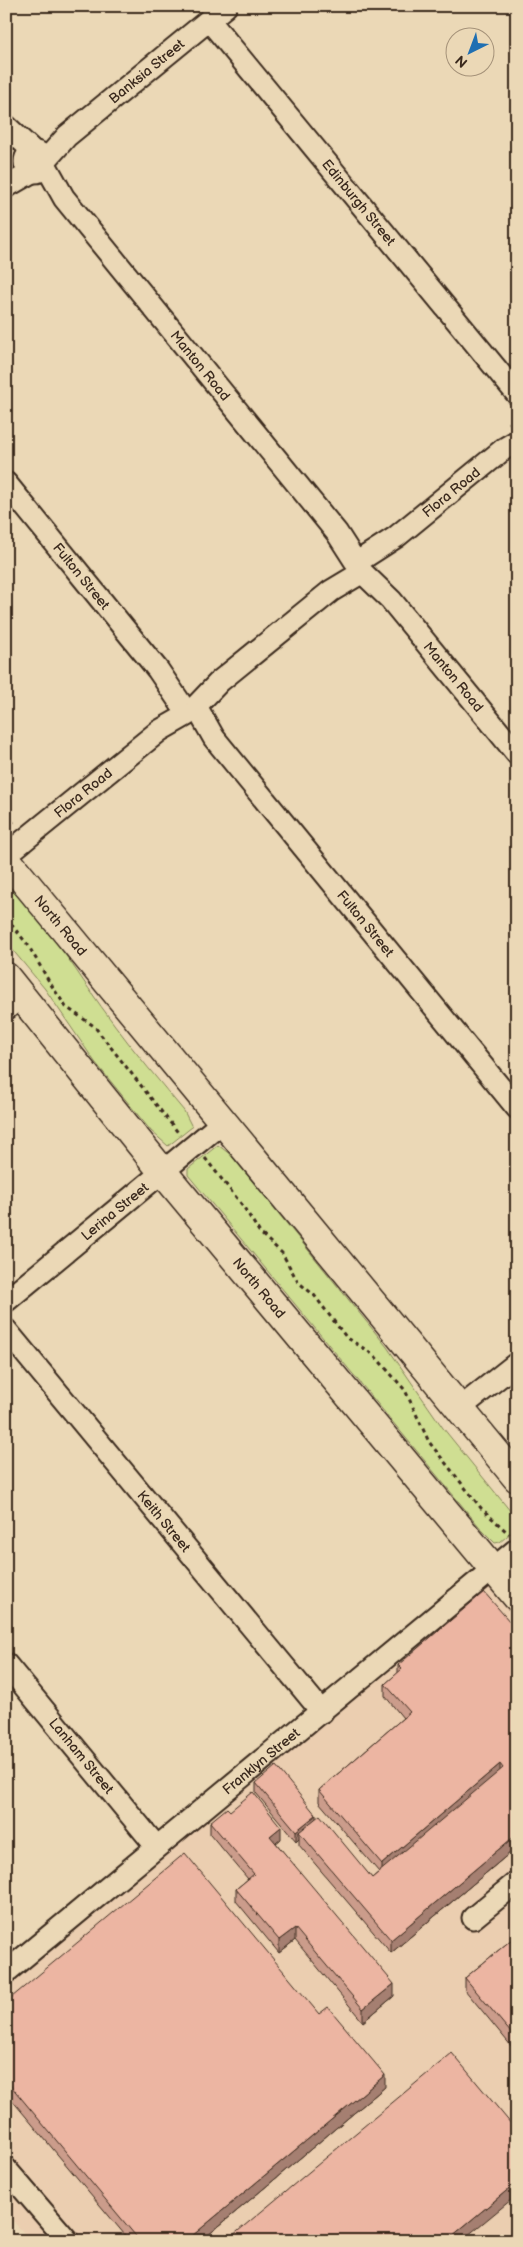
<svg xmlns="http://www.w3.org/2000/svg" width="523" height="2247" font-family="'Balsamiq Sans',sans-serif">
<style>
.built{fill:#ebceb0}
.green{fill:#cfde92;stroke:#858458}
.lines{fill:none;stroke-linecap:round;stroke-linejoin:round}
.minor-casing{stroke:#3b2a1e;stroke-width:25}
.highway-casing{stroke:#3b2a1e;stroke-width:31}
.path{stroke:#3b2a1e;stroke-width:3;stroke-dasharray:4 4;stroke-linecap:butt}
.minor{stroke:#ebd8b6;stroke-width:21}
.highway{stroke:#ebd8b6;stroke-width:28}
.wall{fill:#cb9c8b;stroke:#3b2a1e}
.shaded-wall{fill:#a57f71;stroke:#3b2a1e}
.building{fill:#ecb5a2;stroke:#3b2a1e}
.labels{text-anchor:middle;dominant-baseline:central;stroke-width:5;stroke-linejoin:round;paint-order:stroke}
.street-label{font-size:14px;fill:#3b2a1e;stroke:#ebd8b6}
</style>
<rect width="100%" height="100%" fill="#ebd8b6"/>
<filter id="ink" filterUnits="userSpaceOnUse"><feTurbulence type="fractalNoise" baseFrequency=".02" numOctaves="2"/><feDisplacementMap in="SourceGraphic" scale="10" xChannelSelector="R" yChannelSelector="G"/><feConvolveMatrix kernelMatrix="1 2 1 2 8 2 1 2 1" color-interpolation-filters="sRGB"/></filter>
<g filter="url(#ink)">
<!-- built -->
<path class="built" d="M489,1583L517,1617V2241H31L6,2213V1983Z"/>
<!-- green -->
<g class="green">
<path d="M6,885C50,924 79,978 114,1024C136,1054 160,1082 184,1111L192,1127L168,1146L151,1131L95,1062L45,989L6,942Z"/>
<path d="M218,1145L231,1155L387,1347L443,1428L511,1512L517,1528L500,1542L495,1543L483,1531L188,1175V1169Z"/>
</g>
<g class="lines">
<defs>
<g id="minor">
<path id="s1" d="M209,20L517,394"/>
<path d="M6,126L34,152"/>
<circle cx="35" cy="162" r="10"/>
<path id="s2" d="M45,161L67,136L226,6"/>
<path id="s3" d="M45,164L64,198L337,533L355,561"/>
<path d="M6,187L32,172"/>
<path id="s4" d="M6,483L158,670L181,704"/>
<path id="s5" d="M365,557L396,537L505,448L517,441"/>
<path id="s6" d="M363,573L391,600L517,754"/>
<path d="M197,705L220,681L331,591L361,573"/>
<path id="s7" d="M197,708L214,738L517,1108"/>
<path id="s8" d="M6,855L159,731L187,715"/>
<path d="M6,1009L22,996"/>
<path id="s9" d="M6,1301L224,1121"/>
<path id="s10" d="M6,1330L322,1712"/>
<path d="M459,1409L517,1363"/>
<path id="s11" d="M6,1664L156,1846"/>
<path d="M473,1918L517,1882"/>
<path id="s12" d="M6,1972L517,1549"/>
<path d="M6,2169L68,2241"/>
</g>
<g id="highway">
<path id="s13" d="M6,859L517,1478"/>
<path id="s14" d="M6,977L162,1171L517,1597"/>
</g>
</defs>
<!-- minor casing -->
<use href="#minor" class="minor-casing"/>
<!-- highway casing -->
<use href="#highway" class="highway-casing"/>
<!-- path -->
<g class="path">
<path d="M509,424L517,418"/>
<path d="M6,814L15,825"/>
<path d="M6,918L28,945L50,983L66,1007L94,1026L180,1135"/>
<path d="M205,1158L243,1206L260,1233L282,1253L298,1282L314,1295L346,1337L374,1355L405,1390L429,1442L481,1508L509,1534"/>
</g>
<!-- minor -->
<use href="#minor" class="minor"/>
<!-- highway -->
<use href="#highway" class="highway"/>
</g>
<!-- wall -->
<g class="wall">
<path d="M484,1592L517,1847L391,1953L299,1845V1838L296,1841L256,1793V1783L316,1818L372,1878L379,1872L319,1802V1790L403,1718L385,1696V1684L398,1673V1665Z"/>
<path d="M230,1811L281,1839L276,1843L394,1996L363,2022L295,1940L279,1953L236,1901V1889L248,1879L210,1834V1822Z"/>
<path d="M517,1935V2053L465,1990V1978Z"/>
<path d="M6,2002L385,2087L201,2241H130L6,2093Z"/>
</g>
<!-- shaded-wall -->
<g class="shaded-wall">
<path d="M500,1764V1776L382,1876V1864Z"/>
<path d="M316,1815V1824L299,1832V1838L296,1841V1831Z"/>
<path d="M281,1827V1839L270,1848V1836Z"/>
<path d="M517,1834V1847L391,1953V1940Z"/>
<path d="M295,1928V1940L279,1953V1940Z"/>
<path d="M394,1984V1996L363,2022V2009Z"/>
<path d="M385,2075V2087L201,2241H186Z"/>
<path d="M517,2182V2195L461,2241H446Z"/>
</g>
<!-- building -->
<g class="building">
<path d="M484,1592L517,1630V1783H516L517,1785V1834L391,1940L299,1832L320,1815L372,1878L503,1768L500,1764L382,1864L319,1790L410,1712L385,1684L402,1669L398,1665Z"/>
<path d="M276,1766L316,1815L296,1831L256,1783Z"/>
<path d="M253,1792L281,1827L270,1836L394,1984L363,2009L295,1928L279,1940L236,1889L254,1874L210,1822L227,1808L230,1811Z"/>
<path d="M185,1853L319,2014L328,2007L385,2075L186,2241H140L6,2080V2002Z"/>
<path d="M517,1935V2040L465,1978Z"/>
<path d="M452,2053L517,2131V2182L446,2241H226Z"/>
</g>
</g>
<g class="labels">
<!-- street labels -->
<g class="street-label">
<text stroke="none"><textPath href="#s2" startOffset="136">Banksia Street</textPath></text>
<text stroke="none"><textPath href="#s1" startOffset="236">Edinburgh Street</textPath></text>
<text stroke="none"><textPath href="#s3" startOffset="255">Manton Road</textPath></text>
<text stroke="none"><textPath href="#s5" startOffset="108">Flora Road</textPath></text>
<text stroke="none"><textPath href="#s4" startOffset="120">Fulton Street</textPath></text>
<text stroke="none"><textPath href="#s6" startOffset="138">Manton Road</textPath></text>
<text stroke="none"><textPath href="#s8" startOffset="99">Flora Road</textPath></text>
<text stroke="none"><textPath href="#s7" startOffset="274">Fulton Street</textPath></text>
<text stroke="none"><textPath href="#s13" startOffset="86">North Road</textPath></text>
<text stroke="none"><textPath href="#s9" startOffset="141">Lerina Street</textPath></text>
<text stroke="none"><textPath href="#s14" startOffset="401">North Road</textPath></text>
<text stroke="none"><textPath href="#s10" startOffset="248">Keith Street</textPath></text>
<text stroke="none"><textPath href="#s11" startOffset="119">Lanham Street</textPath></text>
<text stroke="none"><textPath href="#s12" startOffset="331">Franklyn Street</textPath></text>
</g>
</g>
<!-- margin -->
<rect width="523" height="2247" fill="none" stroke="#ebd8b6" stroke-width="25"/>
<rect x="12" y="12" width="498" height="2222" fill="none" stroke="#3b2a1e" stroke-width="2" filter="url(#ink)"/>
<!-- north arrow -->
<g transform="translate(470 52) rotate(222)"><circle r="24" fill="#ebd8b6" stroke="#a59279"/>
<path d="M0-4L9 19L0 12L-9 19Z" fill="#1f6fb2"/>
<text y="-8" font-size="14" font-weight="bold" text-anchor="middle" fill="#3b2a1e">N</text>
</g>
</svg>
